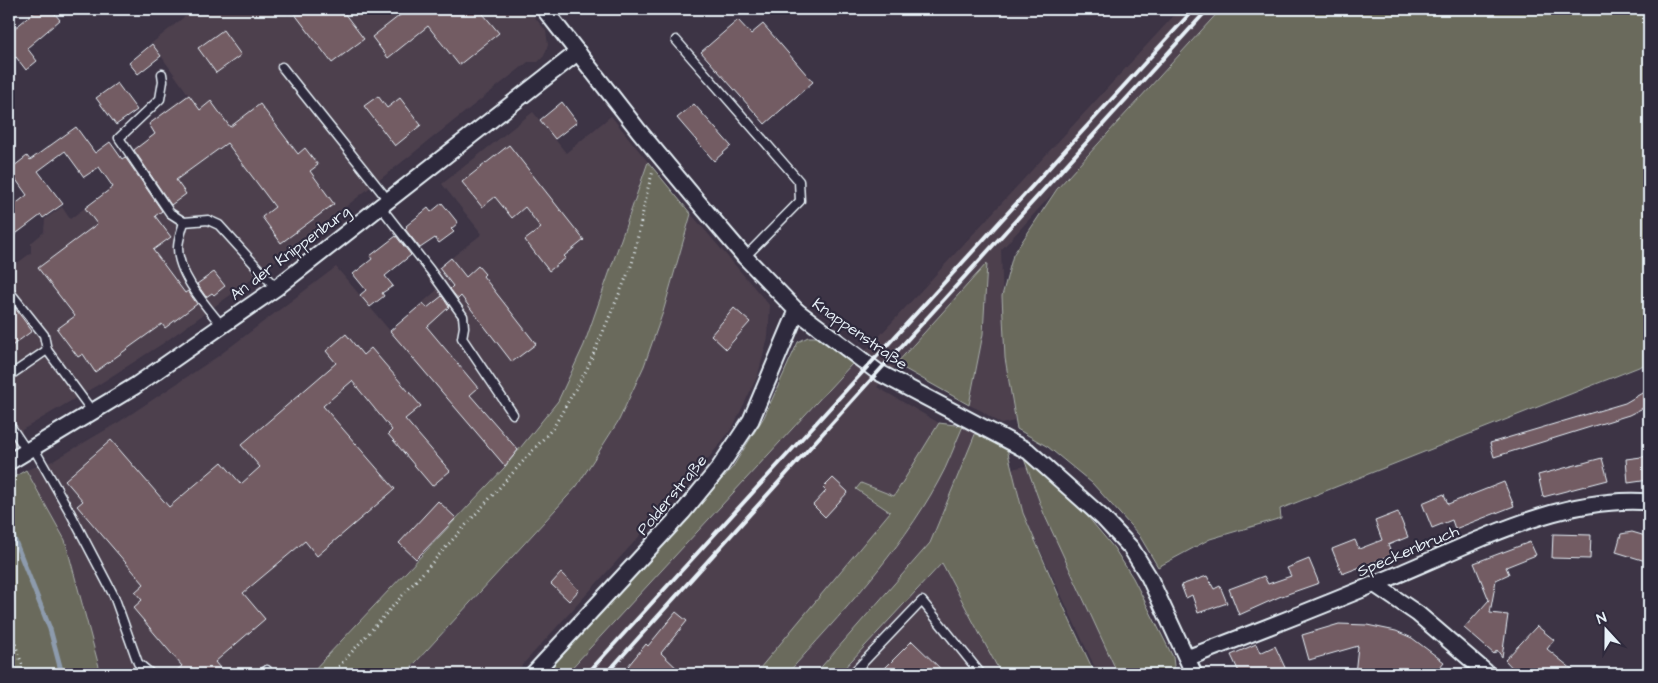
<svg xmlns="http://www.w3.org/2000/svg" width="1658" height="683" font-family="'Architects Daughter',sans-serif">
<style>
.built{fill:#4d404e}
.green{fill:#6a6b5c;stroke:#a9aeaa}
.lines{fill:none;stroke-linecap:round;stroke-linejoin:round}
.stream{stroke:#8d9bad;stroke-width:5}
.building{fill:#735c64;stroke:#e8f1f8}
.lane-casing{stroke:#e8f1f8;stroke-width:11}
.street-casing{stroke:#e8f1f8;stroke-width:19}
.path{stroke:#e8f1f8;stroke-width:3;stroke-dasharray:1 4;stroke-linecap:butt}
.lane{stroke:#2f2a3d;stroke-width:8}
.street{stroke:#2f2a3d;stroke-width:15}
.rail{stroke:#e8f1f8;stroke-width:4}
.labels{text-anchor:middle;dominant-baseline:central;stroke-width:4.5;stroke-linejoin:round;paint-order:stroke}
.street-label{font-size:16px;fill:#e8f1f8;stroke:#2f2a3d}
</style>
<rect width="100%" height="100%" fill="#3d3445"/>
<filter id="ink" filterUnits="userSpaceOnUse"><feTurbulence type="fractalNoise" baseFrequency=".02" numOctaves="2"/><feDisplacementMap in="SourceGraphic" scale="10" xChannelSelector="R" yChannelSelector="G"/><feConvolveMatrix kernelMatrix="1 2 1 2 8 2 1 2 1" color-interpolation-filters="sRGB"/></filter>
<g filter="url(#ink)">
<!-- built -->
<g class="built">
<path d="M194,9H284L288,16L297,9H528L546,31L548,45L544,56L538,62H528L329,220L236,291L162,344L101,383L22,430L21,439L9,446V269L31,253V243L44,232L45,219L62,207L70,219L114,186L111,181L141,159L134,148L154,134L147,124L188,94L152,43Z"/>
<path d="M1180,9H1221L1001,250L1005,358L1015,421L1001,424L982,411L969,405L983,334L987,264L877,387L939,423L963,426L976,432L930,543L815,674H566L852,364L872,344Z"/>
<path d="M533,112L566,153L611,116L648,162L584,345L558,401L504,468L310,674H101L65,540L26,470L53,461L119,422L217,357L336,267L390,331L437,290L427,277L482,234L442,184Z"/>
<path d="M691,214L770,306L768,337L758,375L733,427L697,473L514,674H406L577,486L619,420L663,312Z"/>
<path d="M1026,466L1044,514L1118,674H1098L1023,513L1011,469Z"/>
<path d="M942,563L1001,674H839Z"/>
</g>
<!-- green -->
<g class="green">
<path d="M1221,9H1649V363L1280,509L1281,518L1210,539L1158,567L1139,535L1092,483L1048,447L1017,429L1005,358L1002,296L1013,255L1057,189Z"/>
<path d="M648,162L691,214L663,312L644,366L619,420L577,486L405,674H310L504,468L558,401L584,345Z"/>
<path d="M987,263L983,334L969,405L896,364Z"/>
<path d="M808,337H817L852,364L566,674H543L732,468L764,417L798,342Z"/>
<path d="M939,423L963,426C955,444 948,465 938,482C900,552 840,615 787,674H755L890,512L856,489L861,483L894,496Z"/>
<path d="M976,432L1006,445L1023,513L1070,621L1095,674H1001L942,563L839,674H815L930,543Z"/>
<path d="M1023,456L1082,510L1114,548L1133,578L1173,657L1175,674H1118L1044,514Z"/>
<path d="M26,470L65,540L101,674H9V480Z"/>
</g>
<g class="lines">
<!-- stream -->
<path class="stream" d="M9,526L50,629L62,674"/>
</g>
<!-- building -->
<g class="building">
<path d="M38,9H51L60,20L27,48L37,61L26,70L16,57L9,62V33Z"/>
<path d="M291,9H341L364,39L332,63Z"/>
<path d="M408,9H479L499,33L459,65L428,26L388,58L372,37Z"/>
<path d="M738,20L751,34L763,24L813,82L765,124L701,52Z"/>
<path d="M223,30L241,55L216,73L198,48Z"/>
<path d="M152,44L161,56L138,74L129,63Z"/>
<path d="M117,83L137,110L116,125L96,98Z"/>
<path d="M189,95L200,110L211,101L230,127L260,104L298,154L305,148L318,165L310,171L334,204L281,243L262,217L275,207L227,143L176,180L186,194L171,205L134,150L155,134L149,124Z"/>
<path d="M378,96L387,108L400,98L421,125L395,146L364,106Z"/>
<path d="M562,102L577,122L555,139L540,120Z"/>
<path d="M694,104L731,146L714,161L677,118Z"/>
<path d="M76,127L95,153L110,142L122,159L125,157L162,211L155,216L171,237L153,250L185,293L188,291L197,304L165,328L162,324L95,372L83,354L78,357L57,329L75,316L38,268L97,224L85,208L113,187L99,167L84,177L65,151L38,171L63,204L43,218L41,215L9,239V209L27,195L9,170L27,156L30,160Z"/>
<path d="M509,145L584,240L564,256L566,258L549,271L525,240L541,228L525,207L512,218L495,197L482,207L462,182Z"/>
<path d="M442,203L458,223L451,229L454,232L439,243L435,238L420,248L405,229L407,227L406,226L428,208L431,212Z"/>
<path d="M396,236L411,255L385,276L393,286L382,293L384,296L370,307L360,295L366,290L353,274L372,259L370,256Z"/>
<path d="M451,258L466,277L478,266L485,274L483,276L536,344L512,362L461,296L458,299L450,289L453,286L439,268Z"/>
<path d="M214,272L225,286L214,295L212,293L206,297L197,284Z"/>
<path d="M442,296L449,307L427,327L478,388L470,395L518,450L505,466L390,331L423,303L427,308Z"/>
<path d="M9,300L32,331L9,348Z"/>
<path d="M734,308L750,322L726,349L711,335Z"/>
<path d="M346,334L363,355L371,348L421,406L405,419L450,471L432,486L388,434L392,430L352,381L323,406L395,489L317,556L305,541L243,593L265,619L215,662L225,674H172L182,666L133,608L142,600L135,592L144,584L77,506L83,501L65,480L111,440L169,507L222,462L241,484L260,467L241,445L336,363L326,351Z"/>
<path d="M1649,389V405L1629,415L1494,457L1490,443L1625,403Z"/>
<path d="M1649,456V480L1628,483L1626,459Z"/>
<path d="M1602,458L1608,480L1543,497L1538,475Z"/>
<path d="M833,478L848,492L825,517L813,505L826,491L823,488Z"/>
<path d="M1504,482L1514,506L1455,529L1452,520L1432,528L1422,503L1444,494L1448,504Z"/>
<path d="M438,501L456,518L416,559L399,543Z"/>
<path d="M1398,512L1408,537L1388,545L1392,555L1342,574L1332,549L1355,540L1359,549L1382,540L1375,521Z"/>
<path d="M1632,532L1649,537V562L1616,552L1621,534Z"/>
<path d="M1553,534L1591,535L1590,559L1552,558Z"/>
<path d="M1530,542L1536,555L1506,567L1509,574L1496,580L1490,613L1508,615L1502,657L1497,650L1494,654L1464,628L1489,600L1474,563Z"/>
<path d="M1309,559L1319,583L1279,597L1239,615L1229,589L1264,576L1268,584L1291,576L1287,568Z"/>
<path d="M561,573L579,590L569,601L551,584Z"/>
<path d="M1207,576L1214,589L1220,586L1227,603L1198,613L1192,595L1186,598L1181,585Z"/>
<path d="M676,612L687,621L661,653L683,674H638L628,666L646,644L648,646Z"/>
<path d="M1339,624L1367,625L1396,631L1412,638L1444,662L1434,674H1355L1358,646L1309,660L1302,635Z"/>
<path d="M1537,626L1554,640L1547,649L1578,674H1518L1505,660Z"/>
<path d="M912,641L946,674H879Z"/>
<path d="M1256,644L1260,653L1275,646L1288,674H1240L1231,655Z"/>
</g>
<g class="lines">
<defs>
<g id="lane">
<path d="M676,40L799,181L800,201L745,257"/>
<path d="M282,67L388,200"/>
<path d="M162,74L163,81L160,99L119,138L170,213L184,222L208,220L219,225L276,288"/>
<path d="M380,206L430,270L463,316L464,327L462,338L513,414"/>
<path d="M184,222C182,230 178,240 178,248C178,275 206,306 222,326"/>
<path d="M9,291L44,335L47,350"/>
<path d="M9,376L47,350L92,411"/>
<path d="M9,424L27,451"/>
<path d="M33,447L71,514L114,596L138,663L151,674"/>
<path d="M262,674L267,670"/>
<path d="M852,674L922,601L981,674"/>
</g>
<g id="street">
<path d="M544,9L639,131L704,209L745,257L797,311L878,372L1028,451L1103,518L1131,548L1149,577L1194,674"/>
<path d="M9,462L135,386L276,288L578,52"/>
<path d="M1374,584L1418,614L1488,674"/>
<path d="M1187,658C1256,632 1325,605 1394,576C1474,543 1561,495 1649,502"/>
<path d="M533,674L683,512L719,468L751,420L797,311"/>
</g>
</defs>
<!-- lane casing -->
<use href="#lane" class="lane-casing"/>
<!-- street casing -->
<use href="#street" class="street-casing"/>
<!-- path -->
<g class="path">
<path d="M9,625L25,674"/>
<path d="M332,674L553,428L587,369L632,264L648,188L653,171"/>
</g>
<!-- lane -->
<use href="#lane" class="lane"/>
<!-- street -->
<use href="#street" class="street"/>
<!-- rail -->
<g class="rail">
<path d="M587,674L1194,9"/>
<path d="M606,674L878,372L1208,9"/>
</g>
</g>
</g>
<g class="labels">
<!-- street labels -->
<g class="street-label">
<text transform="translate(290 253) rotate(-37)">An der Knippenburg</text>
<text transform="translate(860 334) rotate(35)">Knappenstraße</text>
<text transform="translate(672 495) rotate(-50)">Polderstraße</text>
<text transform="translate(1408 551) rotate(-23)">Speckenbruch</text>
</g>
</g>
<!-- margin -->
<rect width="1658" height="683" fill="none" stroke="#2f2a3d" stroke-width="30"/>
<rect x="15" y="15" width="1628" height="653" fill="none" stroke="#e8f1f8" stroke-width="2" filter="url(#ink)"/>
<!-- north arrow -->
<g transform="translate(1606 630) rotate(339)" stroke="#2f2a3d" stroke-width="4" paint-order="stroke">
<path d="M0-4L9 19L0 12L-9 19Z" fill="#e8f1f8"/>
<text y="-8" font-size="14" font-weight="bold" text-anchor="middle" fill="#e8f1f8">N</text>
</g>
</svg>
